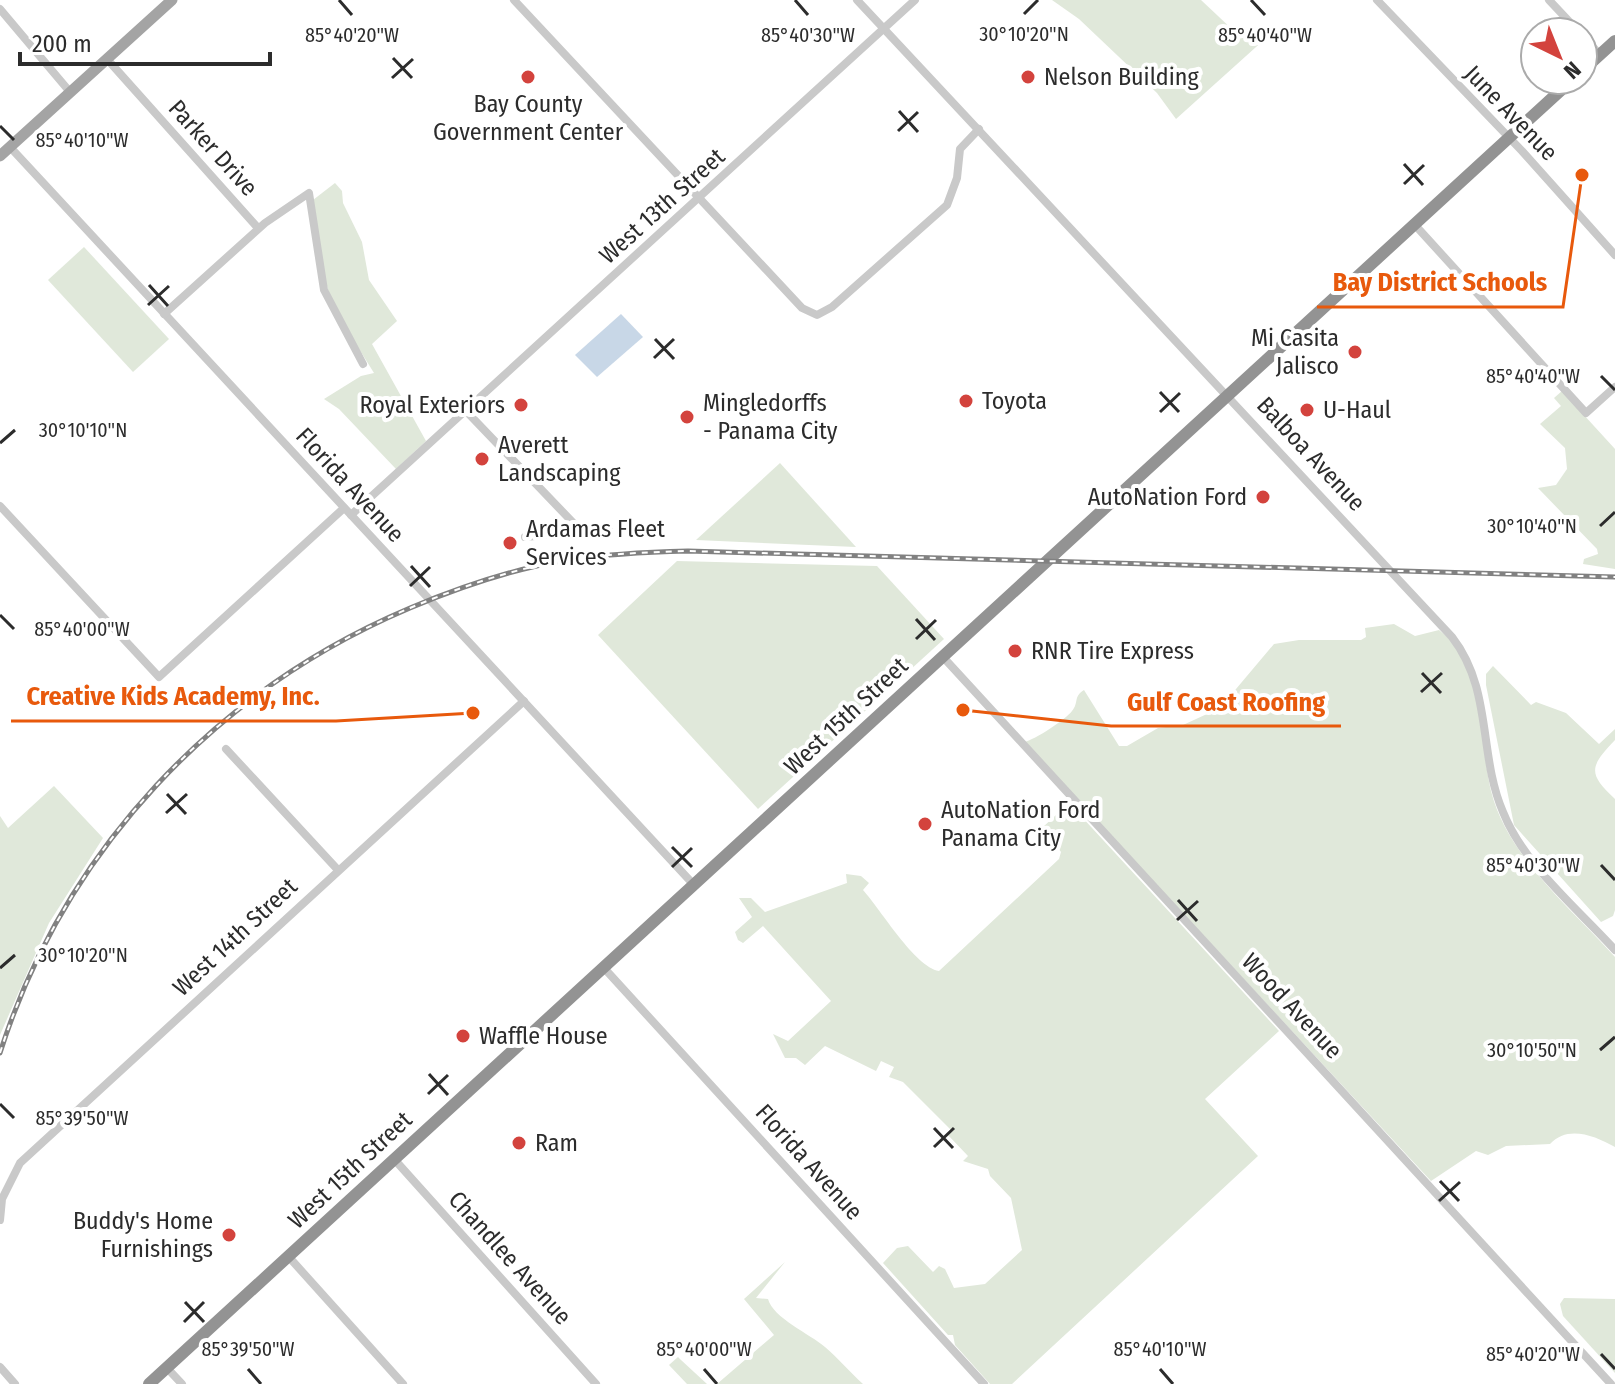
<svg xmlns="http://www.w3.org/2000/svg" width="1615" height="1384" font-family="'Fira Sans Condensed',sans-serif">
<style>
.green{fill:#e0e8da}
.water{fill:#c8d7e7}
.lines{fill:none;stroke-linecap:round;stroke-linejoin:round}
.minor{stroke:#c9c9c9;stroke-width:8}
.major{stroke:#a4a4a4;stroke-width:11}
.highway{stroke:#939393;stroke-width:12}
.rail-casing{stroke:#818181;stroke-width:5}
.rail{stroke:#fff;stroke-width:2;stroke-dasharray:6;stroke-linecap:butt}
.ticks{fill:none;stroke:#2c2c2c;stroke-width:3}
.poi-dot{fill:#d3433d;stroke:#fff;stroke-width:3}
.labels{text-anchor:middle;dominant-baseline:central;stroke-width:8;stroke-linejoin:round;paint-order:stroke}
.poi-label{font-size:24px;fill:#2c2c2c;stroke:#fff;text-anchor:start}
.street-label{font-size:24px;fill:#2c2c2c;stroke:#fff}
.ticks-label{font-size:20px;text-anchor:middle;fill:#2c2c2c;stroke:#fff;stroke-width:8;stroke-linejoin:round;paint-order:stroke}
.leader{fill:none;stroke:#e8590c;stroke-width:3}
.callout-dot{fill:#e8590c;stroke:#fff;stroke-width:3}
.callout-label{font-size:26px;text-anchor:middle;font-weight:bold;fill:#e8590c;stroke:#fff;stroke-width:8;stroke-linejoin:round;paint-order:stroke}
</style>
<rect width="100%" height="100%" fill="#fff"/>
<!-- green -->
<g class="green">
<path d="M1052,0H1201L1235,32L1266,38L1176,119L1157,93L1079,19Z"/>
<path d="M335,183L342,191L343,203L362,242L369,280L397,321L372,344L426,441L396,469L339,409L324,399L361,376L374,373L333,307L325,279L313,200Z"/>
<path d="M84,247L169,339L133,372L48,280Z"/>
<path d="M1562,391L1615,449V569L1583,564L1584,559L1598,554L1597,549L1538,488L1556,485L1567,469L1565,448L1540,424L1561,406L1554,398Z"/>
<path d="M780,463L856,547L696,540Z"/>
<path d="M677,561L877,566L944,639L758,809L598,635Z"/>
<path d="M1394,624L1415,636L1439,630C1485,664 1479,741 1491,791C1507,856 1571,908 1615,957V1147C1594,1135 1567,1125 1550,1144L1506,1146L1488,1155L1476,1151L1431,1181L1024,742C1035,740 1066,719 1072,711C1079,703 1073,697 1084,690L1119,746H1127L1158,728L1183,725L1220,708L1274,644L1299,640H1361L1366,637L1365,628Z"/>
<path d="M1493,666L1531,705L1536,702L1566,713L1599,744L1615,729V740C1588,768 1589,774 1615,799V910L1613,916L1601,922L1514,825L1486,685V674Z"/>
<path d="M54,786L103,838L49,923L0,1035V816L8,828Z"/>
<path d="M1069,803L1279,1031L1205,1099L1258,1156L1012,1384H990L955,1345L953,1335H948L883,1263L897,1248L908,1246L933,1272L939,1266L945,1269L954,1288L985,1284L1022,1250L1011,1198L990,1176L988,1169L963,1161L968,1156L947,1134L951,1130L903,1082L889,1077L894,1067L881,1061L876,1071L825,1046L805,1065L796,1058H785L773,1034L788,1041L831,1001L763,926L743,943L738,940L735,932L752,917L739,898H751L765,912L847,883L846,874L861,876L869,883L863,890C881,910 915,967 939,971L1059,859L1061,852L1043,827Z"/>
<path d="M785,1262L756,1298L768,1299C773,1318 810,1334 825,1347C838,1358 850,1372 863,1384H717L774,1335L744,1299Z"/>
<path d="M1564,1298L1615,1299V1373L1563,1316L1560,1304Z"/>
<path d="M678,1357L681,1360L707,1384H687L669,1365Z"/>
</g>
<!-- water -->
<path class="water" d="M621,314L643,337L597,377L575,355Z"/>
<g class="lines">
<!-- minor -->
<g class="minor">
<path d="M514,0L802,308L817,315L832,307L947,205L957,178L960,149L979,129"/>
<path d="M857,0L1452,637C1493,690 1478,754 1503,812C1524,865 1577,908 1615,950"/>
<path d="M1377,0L1522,151L1615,255"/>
<path d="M1549,0L1579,32"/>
<path d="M0,9L70,92"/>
<path d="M1583,36L1600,55"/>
<path d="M107,59L258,228"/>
<path d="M10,147L694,885"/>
<path d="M1415,225L1586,413L1615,387"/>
<path d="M164,314L265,223L309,193L324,290L363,364"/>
<path d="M466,411L581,531"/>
<path d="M0,506L159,677L344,508"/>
<path d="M351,515L915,0"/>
<path d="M525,537L609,529"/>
<path d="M943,657L1611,1384"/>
<path d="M226,749L338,870"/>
<path d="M604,968L984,1384"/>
<path d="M394,1159L596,1384"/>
<path d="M0,1220L2,1199L20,1163L524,701"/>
<path d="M288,1256L403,1384"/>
<path d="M0,1367L15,1384"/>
<path d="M167,1368L182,1384"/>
</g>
<!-- major -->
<path class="major" d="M0,156L172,0"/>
<!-- highway -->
<g class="highway">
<path d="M1583,70L1615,41"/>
<path d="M149,1384L1572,80"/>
</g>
<defs>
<path id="rail" d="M0,1053C64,851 216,690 410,608C460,587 512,569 567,560C607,554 647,552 688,551L1615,577"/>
</defs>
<!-- rail casing -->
<use href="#rail" class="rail-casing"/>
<!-- rail -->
<use href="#rail" class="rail"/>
</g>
<!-- ticks -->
<path class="ticks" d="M339,0L352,15M795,0L808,15M1251,0L1265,15M1024,14L1038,0M393,58L412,78M392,78L413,59M899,111L918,132M0,126L14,140M898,131L918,112M1404,164L1423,185M1404,184L1424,165M149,285L168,306M148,305L169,286M655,339L674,359M654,358L674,339M1601,376L1615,390M1160,392L1179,412M1160,412L1180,393M0,443L15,430M1600,526L1615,512M411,566L430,587M410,586L430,567M0,615L14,629M916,619L935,640M916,639L936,620M1422,673L1441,693M1421,692L1442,673M167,794L186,814M166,813L187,794M672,847L692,867M1601,865L1615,880M672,867L692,848M1178,900L1197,921M1177,920L1198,901M0,968L15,955M1600,1050L1615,1037M429,1074L448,1095M428,1094L448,1075M0,1104L14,1118M934,1128L953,1148M934,1147L954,1128M1440,1181L1459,1201M1439,1201L1460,1182M185,1302L204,1322M184,1322L204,1302M1601,1354L1615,1369M248,1369L261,1384M704,1369L717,1384M1160,1369L1173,1384"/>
<!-- markers -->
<g class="poi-dot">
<circle cx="528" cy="77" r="8"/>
<circle cx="1028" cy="77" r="8"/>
<circle cx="1355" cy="352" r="8"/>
<circle cx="966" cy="401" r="8"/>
<circle cx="521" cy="405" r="8"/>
<circle cx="1307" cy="410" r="8"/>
<circle cx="687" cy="417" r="8"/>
<circle cx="482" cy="459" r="8"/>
<circle cx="1263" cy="497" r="8"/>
<circle cx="510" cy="543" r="8"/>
<circle cx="1015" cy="651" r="8"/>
<circle cx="925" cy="824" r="8"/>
<circle cx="463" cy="1036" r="8"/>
<circle cx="519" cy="1143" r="8"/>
<circle cx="229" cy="1235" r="8"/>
</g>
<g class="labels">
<!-- poi labels -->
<g class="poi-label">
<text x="1044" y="77">Nelson Building</text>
<text x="528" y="104" text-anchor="middle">Bay County<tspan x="528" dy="28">Government Center</tspan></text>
<text x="1339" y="338" text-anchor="end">Mi Casita<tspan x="1339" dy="28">Jalisco</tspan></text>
<text x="982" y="401">Toyota</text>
<text x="703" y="403">Mingledorffs<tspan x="703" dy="28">- Panama City</tspan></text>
<text x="505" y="405" text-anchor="end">Royal Exteriors</text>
<text x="1323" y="410">U-Haul</text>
<text x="498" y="445">Averett<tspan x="498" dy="28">Landscaping</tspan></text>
<text x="1247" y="497" text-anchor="end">AutoNation Ford</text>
<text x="526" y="529">Ardamas Fleet<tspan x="526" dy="28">Services</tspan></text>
<text x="1031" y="651">RNR Tire Express</text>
<text x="941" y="810">AutoNation Ford<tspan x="941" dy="28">Panama City</tspan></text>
<text x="479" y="1036">Waffle House</text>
<text x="535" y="1143">Ram</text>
<text x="213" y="1221" text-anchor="end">Buddy's Home<tspan x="213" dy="28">Furnishings</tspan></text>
</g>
<!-- street labels -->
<g class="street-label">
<text transform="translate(1511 113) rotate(46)">June Avenue</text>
<text transform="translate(213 148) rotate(48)">Parker Drive</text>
<text transform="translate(662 206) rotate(-42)">West 13th Street</text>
<text transform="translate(1311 454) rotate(47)">Balboa Avenue</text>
<text transform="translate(350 485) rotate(47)">Florida Avenue</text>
<text transform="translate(846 716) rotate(-43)">West 15th Street</text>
<text transform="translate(235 937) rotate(-43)">West 14th Street</text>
<text transform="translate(1292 1006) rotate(47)">Wood Avenue</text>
<text transform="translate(809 1162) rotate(48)">Florida Avenue</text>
<text transform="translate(350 1170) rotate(-43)">West 15th Street</text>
<text transform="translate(510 1258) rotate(48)">Chandlee Avenue</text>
</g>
</g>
<g class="ticks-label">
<text x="1024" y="41">30°10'20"N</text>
<text x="352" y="42">85°40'20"W</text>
<text x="808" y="42">85°40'30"W</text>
<text x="1265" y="42">85°40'40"W</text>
<text x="82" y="147">85°40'10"W</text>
<text x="1533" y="383">85°40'40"W</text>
<text x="83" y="437">30°10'10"N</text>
<text x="1532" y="533">30°10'40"N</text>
<text x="82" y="636">85°40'00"W</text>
<text x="1533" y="872">85°40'30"W</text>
<text x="83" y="962">30°10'20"N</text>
<text x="1532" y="1057">30°10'50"N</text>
<text x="82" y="1125">85°39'50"W</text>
<text x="248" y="1356">85°39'50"W</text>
<text x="704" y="1356">85°40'00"W</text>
<text x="1160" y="1356">85°40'10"W</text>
<text x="1533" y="1361">85°40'20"W</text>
</g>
<!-- callouts -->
<path class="leader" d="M1582 175L1563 307H1317M473 713L336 721H11M963 710L1111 726H1341"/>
<g class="callout-dot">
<circle cx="1582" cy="175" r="8"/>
<circle cx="473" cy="713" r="8"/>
<circle cx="963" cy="710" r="8"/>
</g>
<g class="callout-label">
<text x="1440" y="291">Bay District Schools</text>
<text x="173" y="705">Creative Kids Academy, Inc.</text>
<text x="1226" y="711">Gulf Coast Roofing</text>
</g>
<!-- north arrow -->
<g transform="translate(1559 56) rotate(137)"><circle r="38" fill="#ffffff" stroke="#ababab" stroke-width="2"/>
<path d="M0-6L14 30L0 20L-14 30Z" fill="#d3433d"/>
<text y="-12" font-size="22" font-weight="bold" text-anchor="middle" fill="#2c2c2c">N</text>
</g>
<!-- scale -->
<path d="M20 52v12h250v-12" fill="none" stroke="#2c2c2c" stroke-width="4"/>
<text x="32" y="52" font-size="24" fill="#2c2c2c" stroke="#ffffff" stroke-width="6" paint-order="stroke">200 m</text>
</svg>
